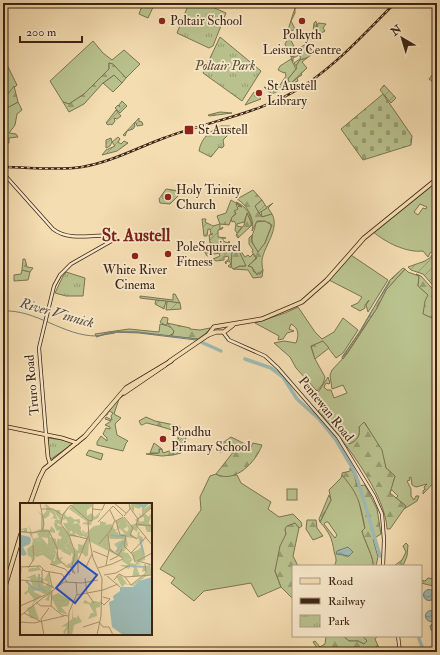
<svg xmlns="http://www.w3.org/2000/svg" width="440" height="655" font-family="'IM FELL Double Pica',serif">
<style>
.grass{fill:#b9c28e;stroke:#7b7452;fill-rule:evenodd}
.forest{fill:url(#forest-firs);stroke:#7b7452}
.cemetery{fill:url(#cemetery-stones);stroke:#7b7452}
.park{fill:url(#park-tufts);stroke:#7b7452}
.garden{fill:url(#garden-furrows);stroke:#7b7452}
.water{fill:url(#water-waves);stroke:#777e74}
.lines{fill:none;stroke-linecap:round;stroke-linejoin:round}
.stream{stroke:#777e74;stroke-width:1}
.river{stroke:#9ebab4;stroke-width:3.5}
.secondary-casing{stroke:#3d2515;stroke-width:4}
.primary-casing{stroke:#3d2515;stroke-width:4.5}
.trunk-casing{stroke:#3d2515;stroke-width:5}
.secondary{stroke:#f8e9cc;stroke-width:2.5}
.primary{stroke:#f4ddb1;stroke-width:3}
.trunk{stroke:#f4ddb1;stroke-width:3.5}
.rail-casing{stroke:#3d2515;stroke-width:2.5}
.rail{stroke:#f8e9cc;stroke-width:1;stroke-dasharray:3;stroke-linecap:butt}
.poi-dot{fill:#8f2418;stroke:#f8e9cc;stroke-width:1.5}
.labels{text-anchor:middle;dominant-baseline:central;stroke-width:3.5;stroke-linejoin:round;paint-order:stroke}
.poi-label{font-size:13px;fill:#3d2515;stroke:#f8e9cc;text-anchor:start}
.park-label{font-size:13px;font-style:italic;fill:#5c4c33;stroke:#f8e9cc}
.street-label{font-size:13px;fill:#3d2515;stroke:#f8e9cc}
.water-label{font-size:14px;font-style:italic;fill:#554a3d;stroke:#f8e9cc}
.district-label{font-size:17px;font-weight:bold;fill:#7a1f14;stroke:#f8e9cc}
.inset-river{fill:none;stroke:#9ebab4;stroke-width:2}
.inset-road{fill:none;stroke:#ab9373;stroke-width:1}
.view{fill:#1d4ed8;fill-opacity:0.15;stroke:#1d4ed8;stroke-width:2}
.inset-edge{fill:none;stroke:#3d2515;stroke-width:2}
</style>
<defs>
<pattern id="forest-firs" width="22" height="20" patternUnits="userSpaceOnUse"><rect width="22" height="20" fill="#b9c28e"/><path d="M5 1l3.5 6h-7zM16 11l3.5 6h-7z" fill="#989d73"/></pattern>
<pattern id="cemetery-stones" width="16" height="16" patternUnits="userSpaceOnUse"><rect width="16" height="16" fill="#b9c28e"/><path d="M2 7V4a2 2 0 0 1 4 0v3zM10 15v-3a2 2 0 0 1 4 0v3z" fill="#989d73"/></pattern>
<pattern id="park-tufts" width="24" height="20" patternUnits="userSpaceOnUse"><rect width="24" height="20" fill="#b9c28e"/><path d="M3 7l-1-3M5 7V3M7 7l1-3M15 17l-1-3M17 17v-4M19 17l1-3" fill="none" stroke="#989d73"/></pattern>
<pattern id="garden-furrows" width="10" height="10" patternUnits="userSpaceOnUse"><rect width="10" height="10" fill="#b9c28e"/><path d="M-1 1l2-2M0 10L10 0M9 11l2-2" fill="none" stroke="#989d73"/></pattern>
<pattern id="water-waves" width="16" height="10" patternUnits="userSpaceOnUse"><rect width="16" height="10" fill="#9ebab4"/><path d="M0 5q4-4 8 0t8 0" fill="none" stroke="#829791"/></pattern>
</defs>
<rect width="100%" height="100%" fill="#f4ddb1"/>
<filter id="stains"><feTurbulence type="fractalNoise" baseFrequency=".005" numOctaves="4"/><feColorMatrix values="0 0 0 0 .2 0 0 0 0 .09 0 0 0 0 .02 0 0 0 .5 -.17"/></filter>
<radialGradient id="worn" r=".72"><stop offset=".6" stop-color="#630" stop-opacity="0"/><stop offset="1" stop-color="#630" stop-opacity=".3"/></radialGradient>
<!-- grass -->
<g class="grass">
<path d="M295,8V13L291,21L295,29L287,33Z"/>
<path d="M289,37L296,50L306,44L314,52L312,54L309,50L311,55L307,58L300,60L296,66L294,63L301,58L299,55L293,58V62L291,58L299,53L291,57L285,44Z"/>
<path d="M93,41L103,53L112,60L124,50L140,64L126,78L113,65L109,63V69L84,94L69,104L63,102L50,81Z"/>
<path d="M3,57L17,85L5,97L3,91Z"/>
<path d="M291,59L296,69L288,79L294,81L301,72L307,68L301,73L302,75L297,78L298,81L272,94L264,87L274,91L278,84L280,85L286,76L285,72L284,73L278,70L280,66Z"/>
<path d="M114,75L122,83L113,92L103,83Z"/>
<path d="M18,102L22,110L17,114L15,125L9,133L16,134L18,137L9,138V143L3,144V110Z"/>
<path d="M437,177V249L430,253L428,257L423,251C406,253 385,242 372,231ZM420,204L427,207L426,209L423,208L418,215L414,212Z"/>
<path d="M236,202C245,205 253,216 251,226V222L247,214L244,222L237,224V226L242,227L237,233L235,230L236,224L234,221L232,222L231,218L236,213L234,211L239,206L242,207Z"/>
<path d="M273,203L268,208L272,214L262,217L261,211Z"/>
<path d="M265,221L271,224V227L263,248L258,252C247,237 254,236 256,222Z"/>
<path d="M240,250L245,257L248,255L250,257L253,254L256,258L249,266L252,267L254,272L260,274L263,270L262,277L253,278L248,270L233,269L239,266H245L239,251Z"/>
<path d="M351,255L388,280L368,312L366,305L369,300L365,305V308L360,311L351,306L358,303L362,297L329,280Z"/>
<path d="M405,269L408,272L419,276L418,286L429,295L424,314L437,320V479L423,494V491L425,489L424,487L427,484L416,487L412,485L411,477L409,478L410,480L407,481L411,489V496L414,500L416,496H419L417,501L404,509L406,506L396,498L398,496L392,490L390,491L395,476L386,468L381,450L365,423L359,427C361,435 357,441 349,444L313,400L328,377L330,383L329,384L326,383L324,387L327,390H331L334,398L347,393L343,385L332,389L330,375L332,370L347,354L377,308L386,290Z"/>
<path d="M22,270L30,272L28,280L14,281V275L21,274Z"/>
<path d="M173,294H175L180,303L140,298V296L173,300Z"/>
<path d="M298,307L315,332L322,339L334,332L343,318L358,330L343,353L336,358L323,341L311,347L315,359L325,377L323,384L317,391L296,368L290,357L274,343L284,341L296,343C299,335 299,328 291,324L289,329L294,331L287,333L283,339L278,340L279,336L255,323L285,313Z"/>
<path d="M163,317L168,318L167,325H165L173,328L174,333L169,336L137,332H114L115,333L96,336L95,334L129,329L159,332L160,324L165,325L160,322Z"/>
<path d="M136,385L119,399L114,414L121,418L115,424L117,435L128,441L126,443L123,451L97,445V442L101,436L107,441V438L103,434L106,428L110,429V427L105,425L111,421L105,419L106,417L112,420L111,416L113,413L109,411L107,415H105L92,430L114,403Z"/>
<path d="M89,450L103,454L101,460L86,455Z"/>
<path d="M216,474L220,476L237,475L241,483L271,502L268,509L279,517L293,514L301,522L302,526L299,528L295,523L285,529L286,534L275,571L281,587L258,597L251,583L204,591L194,601L171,583L175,578L160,569L198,514L201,510L200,497L210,476Z"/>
<path d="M342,475L354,488L358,497L365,529L362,531C364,540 375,560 373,566H334C338,560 335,557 334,551C332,538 329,532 320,522L331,500L329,490L341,478ZM326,522H328L337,535L335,538L324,524ZM348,548L352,551L349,556H345L337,551Z"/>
<rect x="287" y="489" width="10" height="11"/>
<path d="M343,636H363L367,641L364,644L358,641H349Z"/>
</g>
<!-- forest -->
<g class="forest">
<path d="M316,21L317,28L318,23L326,24L323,28L325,31L308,40L305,38L313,32L314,23Z"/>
<path d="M307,58L302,62L307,68L290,84L288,79L297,68L296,66L300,60Z"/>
<path d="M109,63L113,64L126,78L122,83L114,75L103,83L84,104L69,112L63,102L69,104L84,94L109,69Z"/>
<path d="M14,86L18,102L3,110V100Z"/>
<path d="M220,112L232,113L209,116L208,115Z"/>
<path d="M253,190L262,200L255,206L262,217L272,214C280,229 264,246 262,260C262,263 262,267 263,270L257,275L252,267L248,266L257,258L252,252L253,250L249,244V238L252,235L251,241L258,252L265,243L272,225L265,221H257L252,231C255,219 247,205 237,199Z"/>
<path d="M231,200L242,207L236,204L238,209L234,211L236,214L232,217L229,225L220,224L217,216L226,213Z"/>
<path d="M247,213L251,222V226L238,238L236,235L244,225Z"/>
<path d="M236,245L240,250L239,251L246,266H240L233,269L231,266V246Z"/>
<path d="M23,259H25L27,267L33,268L30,272L22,270Z"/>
<path d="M403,268L405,269L386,290L377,308L343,359L342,357L360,331L390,280Z"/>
<path d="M416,274L421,276L437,294V320L423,314L425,301L428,295L418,286L419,276Z"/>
<path d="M167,323L190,328V329L200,330L210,328V330L198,339L169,336L173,334L174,331Z"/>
<path d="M323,341L329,348L315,359L311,346Z"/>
<path d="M320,409L349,444C357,441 361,435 359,427L364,422L382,450L386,468L395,476L390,493L406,506L390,529H387C386,494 342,438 318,411Z"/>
<path d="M146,417L155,421L179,426L186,438L178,441V432C176,431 149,423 146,423C144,424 143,425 141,425L139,421Z"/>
<path d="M231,437L251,447L253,443L262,445C256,462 235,484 216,474L234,451L225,449L220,453L217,448L219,440L224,442Z"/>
<path d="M159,449H162L163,453L169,451L173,452V455L162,456L146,454L159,453Z"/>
<path d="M350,468L354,474L357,486L365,485L377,509L381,534L373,539L378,557L376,566H373C375,560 364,540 362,531L365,528C360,503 359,495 342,475V473L350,471Z"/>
<path d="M329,495L331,500L320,522L319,519Z"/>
<path d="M307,520H316L317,528L323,536L313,540L306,529Z"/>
<path d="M295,523L299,528L293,556L298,566H293V599L281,587L275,571L280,546L286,534L285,529L287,526Z"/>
<path d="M406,543L408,545L407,556L403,566H394L402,560L406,552L403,546Z"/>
<path d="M428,578L434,579L437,582V587L421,583V580L425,581Z"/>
<path d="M326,636H343L349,641H358L364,644L367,641L363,636H378L375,639L379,648L370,652H320L313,642L315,641L320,647L325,644Z"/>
</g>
<!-- cemetery -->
<g class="cemetery">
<path d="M383,94L412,136L411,145L363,160L341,129Z"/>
<path d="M166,189L179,191L178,196L170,204L160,203L159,199Z"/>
</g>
<!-- park -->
<g class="park">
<path d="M143,3H155L148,18L139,14Z"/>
<path d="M189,3H203L226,13L213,46L209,48L177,33Z"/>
<path d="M220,37L261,71L242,101L203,73Z"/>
<path d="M437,69V85L429,79Z"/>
<path d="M254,92L261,99L245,105Z"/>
<path d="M221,126H230V133L223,140L224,146L222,148L219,147L211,157L199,151C201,138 210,131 221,126Z"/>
<path d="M66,272L85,278L83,296H66L55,293L63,276Z"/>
<path d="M48,438L71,441L73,444L51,459L49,458Z"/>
<path d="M154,443L162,449H159V453H150Z"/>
</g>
<!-- garden -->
<g class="garden">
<path d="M384,85L396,98L391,103L380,90Z"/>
<path d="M122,101L127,106L120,113L115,108L118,105L120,107L119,105Z"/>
<path d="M116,110L121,116L117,119L114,118L115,121L112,125L110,124L108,125L106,123Z"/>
<path d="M139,118V121L142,122L143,125L137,126L136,123H134L135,126L133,129L127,131L125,136L123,135Z"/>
<path d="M118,137L120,139L118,142L121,144L124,141L128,143L117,151L102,155L106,150L115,146L112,142L110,146L106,148V140L111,138L112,142Z"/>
<path d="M262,200L267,208L259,213L255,206Z"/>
<path d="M202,219H206L205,222L213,226L220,224V229L223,227L222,229L218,230V237L226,238H223V241L228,243L229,241L232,251L231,268L228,266L231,264L229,261L226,262V264L225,262L229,259L228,256L224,257V260L216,261L213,259L220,256L219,253L207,256L202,247L212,245L214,247L212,249L213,254L218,249L215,246H219L224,253L228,252L227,245L210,243L209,235L213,234H211L210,229H208L207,236H204Z"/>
<path d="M437,253V290L423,274L411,270L408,267L425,261Z"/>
<path d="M156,300L166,301L164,309L155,304Z"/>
<path d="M167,301L180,303L181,309L166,310Z"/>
<path d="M183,434L186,438L181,453L173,455L178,439Z"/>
</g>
<!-- water -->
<g class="water">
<path d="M109,332H137L198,339L196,340L139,333L113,332L96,337Z"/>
<path d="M348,547L353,552L349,556L336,554L337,551Z"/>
<circle cx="429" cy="595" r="5.5"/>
<circle cx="431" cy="616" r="5.5"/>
<path d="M437,622V633H435L431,630L430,626L434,622Z"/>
</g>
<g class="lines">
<!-- stream -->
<g class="stream">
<path d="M431,256L437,253"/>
<path d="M436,257H437"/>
<path d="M392,279L399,272"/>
<path d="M377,302L390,282"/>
<path d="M3,311C36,309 63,336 96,336"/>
<path d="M342,358L362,329L373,309"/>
</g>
<!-- river -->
<g class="river">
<path d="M201,342L221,351"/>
<path d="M245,359L271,368L283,377L297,399L319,419L336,440L353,469L358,481L380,556"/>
<path d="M418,636L424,652"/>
</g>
<defs>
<g id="secondary">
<path d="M3,173L53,229C73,245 108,229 115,239L71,264L60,275L54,286L39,348L46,435"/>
<path d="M223,332L229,340L265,356L278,368L338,437L374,496L382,514L384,540L383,566"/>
<path d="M398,636L400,652"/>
</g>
<g id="primary">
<path d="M3,426L62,438L77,443"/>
<path d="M46,435L48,457L50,463"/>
</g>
<g id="trunk">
<path d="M208,335L214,327L262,319L302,302L327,280L364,238L437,179"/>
<path d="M170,361L208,335L216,332H224L233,325"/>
<path d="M124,393L165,365"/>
<path d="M30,504L39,479L44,469L85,436L126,388L171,361"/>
<path d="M3,593L21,534"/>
</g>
</defs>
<!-- secondary casing -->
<use href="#secondary" class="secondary-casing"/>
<!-- primary casing -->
<use href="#primary" class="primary-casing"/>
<!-- trunk casing -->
<use href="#trunk" class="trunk-casing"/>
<!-- secondary -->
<use href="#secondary" class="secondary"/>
<!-- primary -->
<use href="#primary" class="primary"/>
<!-- trunk -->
<use href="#trunk" class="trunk"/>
<defs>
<path id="rail" d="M3,167C29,167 56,171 82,167C111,162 137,148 164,138C213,120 264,113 308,83C340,61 367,31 395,3"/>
</defs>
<!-- rail casing -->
<use href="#rail" class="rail-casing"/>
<!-- rail -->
<use href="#rail" class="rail"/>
</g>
<!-- markers -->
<g class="poi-dot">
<circle cx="162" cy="21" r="4"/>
<circle cx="302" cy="21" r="4"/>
<circle cx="259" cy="93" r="4"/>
<rect x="184" y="125" width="10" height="10" rx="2"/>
<circle cx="168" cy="197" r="4"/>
<circle cx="168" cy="254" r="4"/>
<circle cx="135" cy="256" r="4"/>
<circle cx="163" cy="439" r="4"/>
</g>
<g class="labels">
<!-- poi labels -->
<g class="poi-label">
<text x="170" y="21">Poltair School</text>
<text x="302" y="35" text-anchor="middle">Polkyth<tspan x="302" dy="15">Leisure Centre</tspan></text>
<text x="267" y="86">St Austell<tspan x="267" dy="15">Library</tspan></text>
<text x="198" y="130">St Austell</text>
<text x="176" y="190">Holy Trinity<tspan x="176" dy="15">Church</tspan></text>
<text x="176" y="247">PoleSquirrel<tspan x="176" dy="15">Fitness</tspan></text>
<text x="135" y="270" text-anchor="middle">White River<tspan x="135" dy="15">Cinema</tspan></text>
<text x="171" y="432">Pondhu<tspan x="171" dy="15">Primary School</tspan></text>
</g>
<!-- park labels -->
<g class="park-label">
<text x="225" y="66">Poltair Park</text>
</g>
<!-- street labels -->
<g class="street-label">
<text transform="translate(32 385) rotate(-95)">Truro Road</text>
<text transform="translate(326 409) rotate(51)">Pentewan Road</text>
</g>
<!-- water labels -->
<g class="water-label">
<text transform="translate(57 313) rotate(16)">River Vinnick</text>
</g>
<!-- district labels -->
<g class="district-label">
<text x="136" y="235">St. Austell</text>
</g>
</g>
<!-- overview -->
<g transform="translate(20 503)">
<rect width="132" height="132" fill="#f4ddb1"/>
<path d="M54,0H71L73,3L67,7V13L71,10L75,14L81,8L78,15L72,18H79H72L71,22L62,21L65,19L69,20L49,6ZM112,0H127L124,6L132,0V5L124,10L129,14L132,9L130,18H132V20L129,17V21L124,20V14L119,15L120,21L118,20L115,17L120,13L119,10L122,13V3L119,6L114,4V9L110,4ZM27,7H34L38,17L33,15L31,17L34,12L30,9L29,13L24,16V26L30,27L31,23L35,27V30L30,29V34L36,36V41L38,35L41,38L44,32L48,35L49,40L44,42H49V47L45,43V47L35,46L39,55L43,54L40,58L48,62L42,60L34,63L31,61V58H35L36,50L31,51L29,48L26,50L24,45L25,42H28V35L20,34V28L12,30L13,36L19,34L16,37L22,38V50L13,48L14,57L11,61L12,65H16L19,62H21L18,63L21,67L9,69L8,66L12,65L11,61L12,58L11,54L8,53L7,46L12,42L13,37L9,30H2L0,28L4,29V27L0,26L7,25V29L11,30L8,22L12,29L21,26V12L17,8L23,12ZM48,9L49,14L50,13L55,17H52L60,16V21L55,18L53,21L58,20L61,24L60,33L55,30L59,26L54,29L52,27L49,29L52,31L49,32L43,20H48L46,16L43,17L44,13L49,14ZM103,14L110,23L108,26L107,20L103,23L100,20L98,22L102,29L99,25L95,29H98V32H88L90,45L96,50L98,46L94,41L104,36L102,40L105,48L102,49L108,50L112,56L106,57L69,38L68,52L66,54L61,49L59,51L58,41L63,42L66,37L68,29L66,35L60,30L66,31L62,29V27L66,30L74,23L80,22V18L87,20L85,22L91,21L95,27L97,26V18ZM127,60L130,61L132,72H128L113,83L105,81L102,84L96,73L101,72L107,81L112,82L127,70L126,68L122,69L123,64L129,62ZM29,69L30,82L34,83L31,86L32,93L38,90L50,97L48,103L41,104L48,112L39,109L30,92L29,98L25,97L28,93L15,86L14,89L22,93L13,100L19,116L10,115L7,105L12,103L14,96L8,89L6,92L4,90L8,87V83L13,84L10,75H6L15,71L17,75L18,73L24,76L23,82L26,83L28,79L24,77Z" fill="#b9c28e"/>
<path d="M26,1L33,7H40L41,14L49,2L45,11L46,14L44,13L40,22L38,20L37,22L43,24L49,32L53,30L51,27L55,24V27L59,26L64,32L61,34L58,28L54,31L59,34L49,33L55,52L54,44L57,48L59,45L61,49L58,50V57L52,65L46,62L51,60L53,51L51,50V53L41,48L45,44L49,47L48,42H44L49,40L48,35L44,33V36L41,38H39L42,34L38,32L40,27L37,28L34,22L35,17H40L36,11H39H36L34,7H26V3L23,5ZM123,18L132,22V29H127L125,23H118L117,29L113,26L111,31L117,35L118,29H120L119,32L123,35L124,41L123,38L121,41L125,54V57L118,59L121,61L116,62L120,73L112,74L114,65L111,63L109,66L99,62H108L102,58L104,55H106L105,57L113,56L110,60L116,61L111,50L120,46L118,45H121L120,36L106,34L108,42L105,47L103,44L101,46L104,36H90L88,32L105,31L98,23L100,20L104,22L107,20V24L103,26L107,29L111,22ZM20,29L21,34L28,42H25L26,50L28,47L31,51L36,50L33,59L23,52L16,54L12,50L15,48L22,50V38L16,37L19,35L17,30ZM82,95L80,104L76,105L77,113L68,116L71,110H74L69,101L63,100L65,97L71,101L70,99L75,98L80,100L76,98L80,99ZM53,104V114L57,115L56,117L58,112L62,119L54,122L52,132H48L47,125L45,132L43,129L47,123L41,124L52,116Z" fill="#b9c28e"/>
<path d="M1,32L10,34L11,37L10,41L3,44L7,51L4,53L1,52ZM132,74V132H103L92,124L89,99L94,97L93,93L100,88V84H113L119,78Z" fill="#9ebab4"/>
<path class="inset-river" d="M116,0L124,4L128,0M90,32L104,34M120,36L124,52M96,49L104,38M110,63L126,64M19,71V84L26,89M6,78L14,86L20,87"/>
<path class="inset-road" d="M20,0L24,21L22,28H29L37,45L38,56L47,64H51L53,70M94,0L106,10M51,2L43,11L41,21L49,32L55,50L52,64L55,71M51,2L68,17M110,5L118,16M131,5L118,16L116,22L132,42M21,6H33L42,12M73,6L82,7L85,0M90,7L95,18M104,13L110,6L109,0M104,14L113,25M68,17L72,18L73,0M68,18L69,35M96,18L100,32L106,33L104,43L113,52L115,59M78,19L93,3L103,13M116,21L132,23M113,25L110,32L117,36M0,28L13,30L22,28M88,32L90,47M49,34L51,32L68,36M69,35L73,55L82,75M79,41L91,27L94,19L103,14M90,47L103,55M73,48L88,54M111,50L126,34M90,57L98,53L102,46M117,58L132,50M118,58L132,62M30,61L45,66L50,72M92,61L103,56M86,62L89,47M0,64L20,63L25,68L42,71L47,79M66,64L72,51M8,65L14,56L13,42M78,65L92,61M29,69L32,84M58,70V58L68,33M84,72L96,70L110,62M87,73L100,84M105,74L111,82L126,70L125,61M65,75L67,90L74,100M1,77L22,79L34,85M94,77L99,71L105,74L132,72M22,79V67H24M0,80L1,65M83,87L98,81M57,92L83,87M24,94L44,79L62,80L78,77M16,99L21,103H31L42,112L48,113M81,99L84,102L90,96L83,94M0,103L25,92M31,103L32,88M4,110L20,118M0,113L24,94M0,119L14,120L44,113M79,119L83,124H89L93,132M63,124L79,119M24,132L21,116L29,105M48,132L49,109L57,91L56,79M77,132L81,113L82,75"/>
<path class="view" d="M58,58L77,72L55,100L36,85Z"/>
<rect width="132" height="132" class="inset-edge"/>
</g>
<!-- margin -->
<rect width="440" height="655" fill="none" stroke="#f4ddb1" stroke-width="16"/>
<rect x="4" y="4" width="432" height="647" fill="none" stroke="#3d2515" stroke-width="2"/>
<rect x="8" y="8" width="424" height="639" fill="none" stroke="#3d2515"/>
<!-- legend -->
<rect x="292" y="565" width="130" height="72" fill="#f8e9cc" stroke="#ad9b83"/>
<rect x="300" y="578" width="20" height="6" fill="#f4ddb1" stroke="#ad9b83"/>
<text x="328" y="585" font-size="12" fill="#3d2515">Road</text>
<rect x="300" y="598" width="20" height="6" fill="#3d2515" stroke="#ad9b83"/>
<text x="328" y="605" font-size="12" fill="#3d2515">Railway</text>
<rect x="300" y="615" width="20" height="12" fill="url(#park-tufts)" stroke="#ad9b83"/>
<text x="328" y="625" font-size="12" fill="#3d2515">Park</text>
<!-- north arrow -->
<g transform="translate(402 38) rotate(322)" stroke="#f8e9cc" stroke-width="3" paint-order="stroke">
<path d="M0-3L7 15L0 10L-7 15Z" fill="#3d2515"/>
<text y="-6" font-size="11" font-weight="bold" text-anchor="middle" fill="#3d2515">N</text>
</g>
<!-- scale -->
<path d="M20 36v6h62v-6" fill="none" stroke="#3d2515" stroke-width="2"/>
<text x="26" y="36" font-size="12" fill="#3d2515" stroke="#f8e9cc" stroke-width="3" paint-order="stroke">200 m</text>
<rect width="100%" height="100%" filter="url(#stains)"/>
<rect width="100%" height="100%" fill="url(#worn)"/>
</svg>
